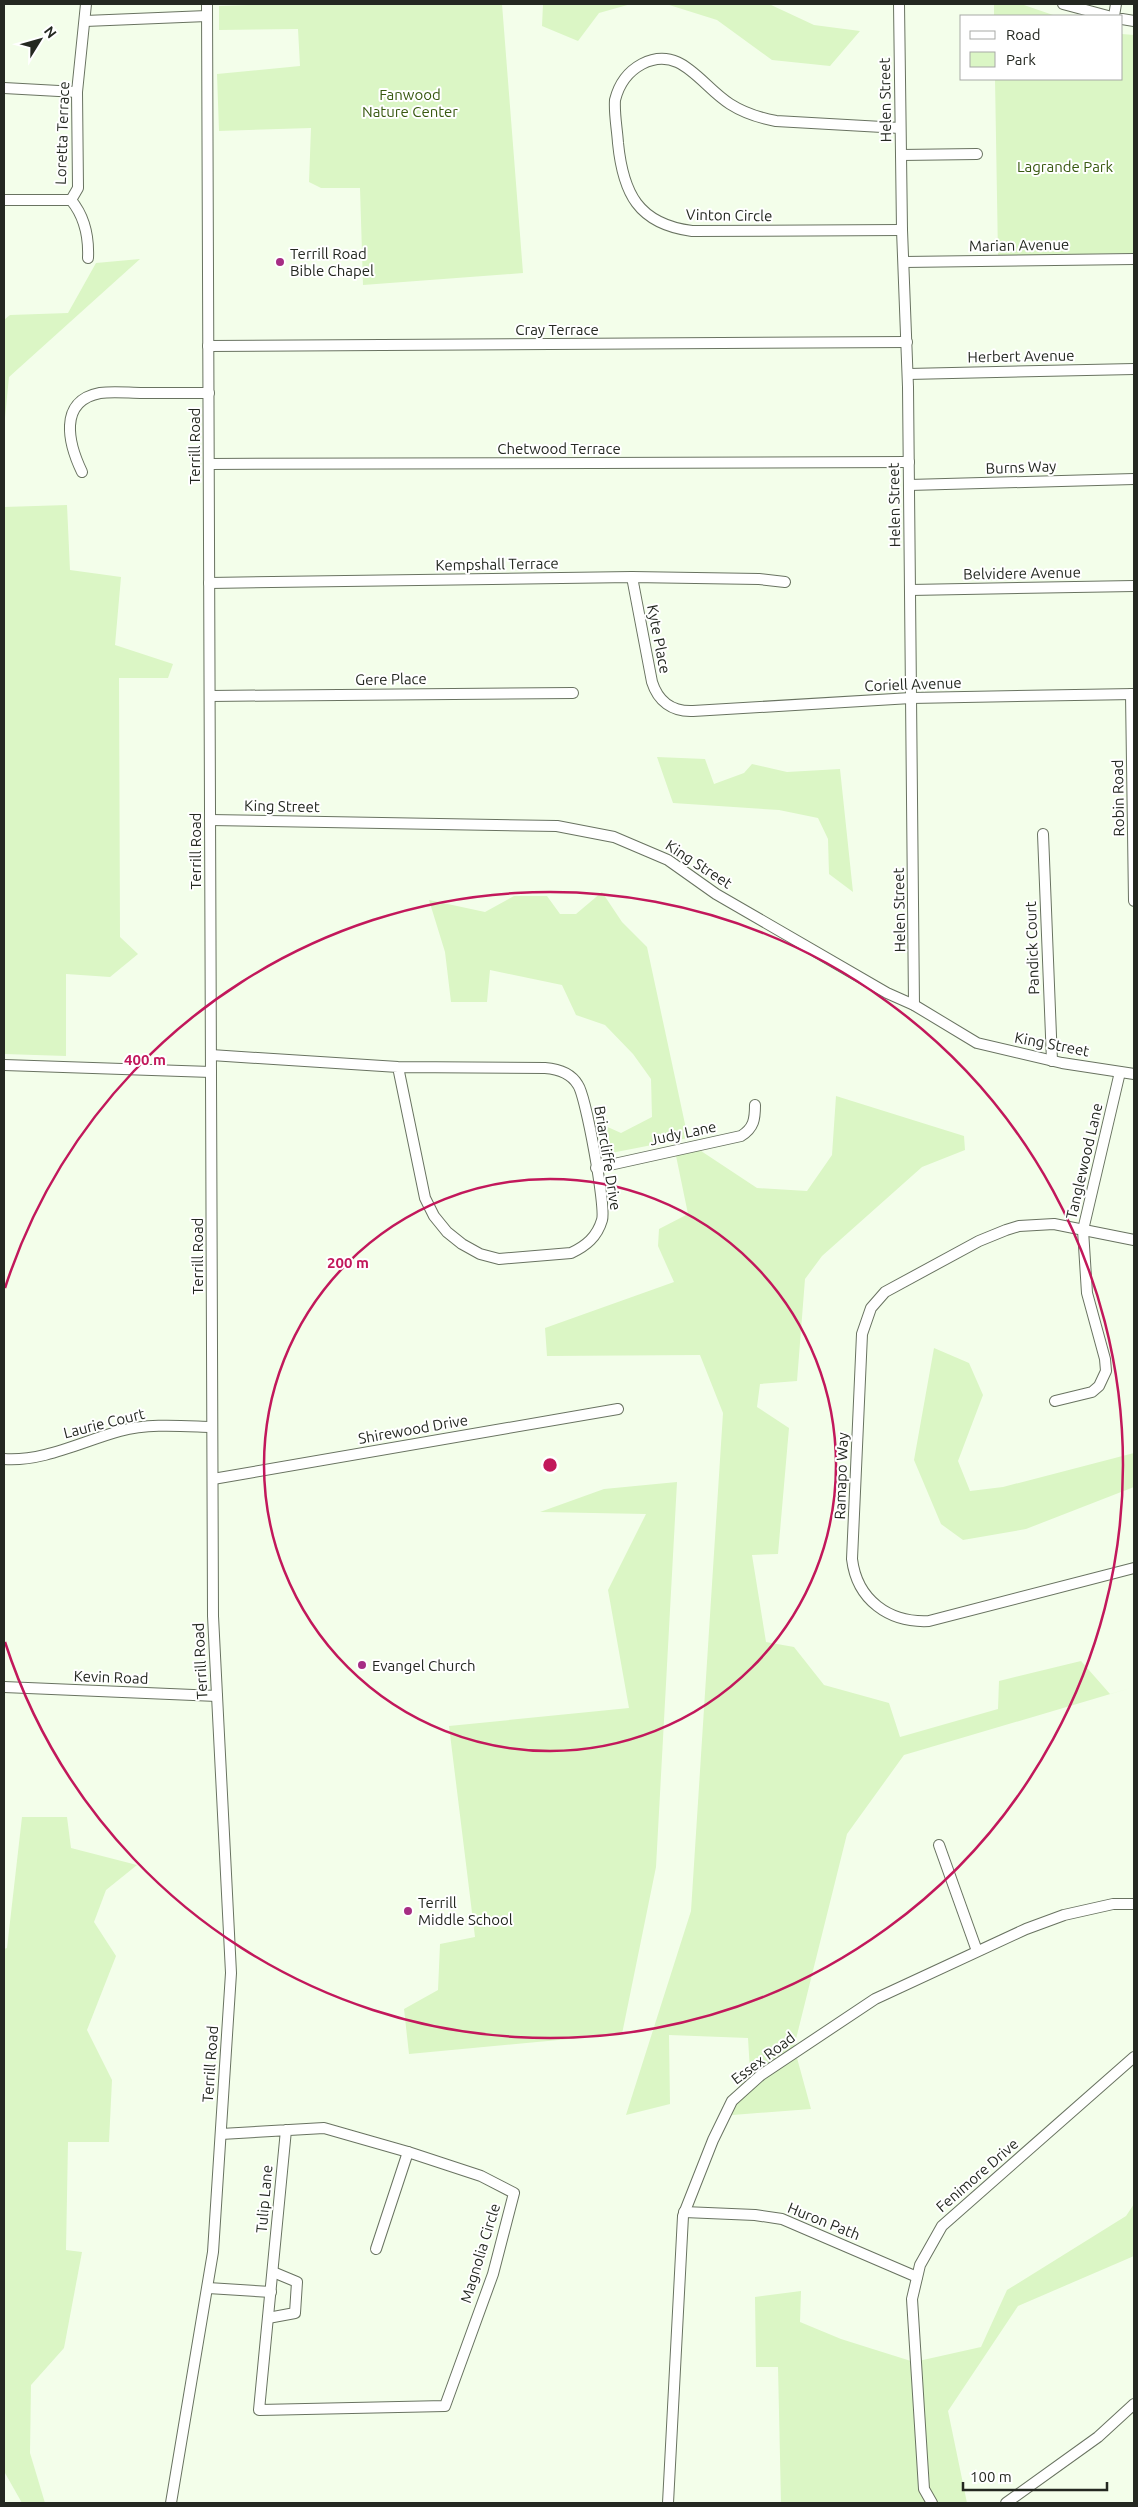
<svg xmlns="http://www.w3.org/2000/svg" width="1138" height="2507" font-family="Ubuntu,sans-serif">
<style>
.green{fill:#dbf6c5}
.lines{fill:none;stroke-linecap:round;stroke-linejoin:round}
.minor-casing{stroke:#697361;stroke-width:12}
.minor{stroke:#fff;stroke-width:10}
.ring{fill:none;stroke:#c2185b;stroke-width:2.5}
.poi-dot{fill:#a62d84;stroke:#fff;stroke-width:2}
.labels{text-anchor:middle;dominant-baseline:central;stroke-width:4;stroke-linejoin:round;paint-order:stroke}
.park-label{font-size:15px;fill:#385910;stroke:#fff}
.street-label{font-size:15px;fill:#242821;stroke:#fff}
.poi-label{font-size:15px;fill:#242821;stroke:#fff;text-anchor:start}
.centre{fill:#c2185b;stroke:#fff;stroke-width:2.5}
.ring-label{font-size:15px;text-anchor:middle;font-weight:bold;fill:#c2185b;stroke:#fff;stroke-width:4;stroke-linejoin:round;paint-order:stroke}
</style>
<rect width="100%" height="100%" fill="#f3feea"/>
<!-- green -->
<g class="green">
<path d="M281,4H502L523,273L363,285L360,188H321L309,182L311,128L219,131L217,74L300,66L298,29L219,30V6Z"/>
<path d="M543,4H631L599,13L578,41L542,26Z"/>
<path d="M666,4H769L814,25L860,31L830,66L772,60L717,20Z"/>
<path d="M994,4H1021L1056,16H994Z"/>
<path d="M1122,34L1134,35V253L998,256L995,79H1122Z"/>
<path d="M140,259L9,377L4,428V320L10,315L68,313L96,263Z"/>
<path d="M67,505L70,570L121,577L115,645L173,664L168,678H119L120,937L138,954L110,977L66,974V1056L4,1054V507Z"/>
<path d="M657,757L705,759L714,784L744,773L752,764L787,772L840,769L853,892L829,874L828,839L818,818L779,810L673,803Z"/>
<path d="M602,892L622,922L647,947L688,1138L611,1153L601,1124L621,1133L652,1117L651,1079L633,1054L605,1025L576,1015L562,985L490,970L487,1002H451L445,952L429,900L485,912L514,896H547L560,914H576Z"/>
<path d="M836,1096L964,1136L965,1150L922,1167L822,1256L805,1279L797,1381L760,1384L757,1407L789,1428L778,1554L752,1555L766,1642L794,1647L824,1685L889,1703L900,1737L998,1709L999,1681L1081,1661L1110,1694L1134,1687L904,1755L847,1834L794,2047L811,2109L720,2116L750,2071L748,2038L669,2035L670,2104L626,2115L691,1911L723,1413L700,1355L547,1356L545,1328L674,1282L658,1246L659,1229L688,1214L675,1151L695,1147L757,1188L807,1191L832,1155Z"/>
<path d="M934,1348L969,1363L983,1395L958,1461L970,1491L1003,1487L1134,1453V1487L1026,1529L963,1540L941,1524L914,1460Z"/>
<path d="M677,1482L656,1867L622,2034L409,2054L404,2009L438,1990L440,1944L475,1937L449,1726L629,1708L608,1590L646,1514L540,1512L604,1489Z"/>
<path d="M22,1817H67L71,1848L137,1865L106,1890L94,1922L116,1956L87,2030L112,2080L109,2142H68L66,2250L82,2252L64,2348L31,2385L30,2453L45,2503H22L5,2473L4,2452V1949L7,1948Z"/>
<path d="M1134,2204V2256L1018,2306L948,2411L967,2503H781L778,2367H756L755,2297L801,2291L800,2322L841,2339L914,2362L981,2347L1007,2290L1126,2216Z"/>
</g>
<g class="lines">
<defs>
<g id="minor">
<path d="M86,4L77,92L78,188L71,200C85,217 89,236 88,258"/>
<path d="M899,4L902,230L908,387L914,1005"/>
<path d="M1063,4L1108,16"/>
<path d="M1114,16L1116,4"/>
<path d="M1122,19L1134,21"/>
<path d="M85,21L207,16"/>
<path d="M4,88L77,92"/>
<path d="M900,128L776,121C760,118 744,113 730,104C701,86 681,44 642,64C627,72 619,84 615,100C614,114 617,128 618,143C623,193 638,224 692,231L902,230"/>
<path d="M901,155L977,154"/>
<path d="M4,200H71"/>
<path d="M904,262L1134,259"/>
<path d="M208,346L907,342"/>
<path d="M908,374L1134,369"/>
<path d="M209,464L909,462"/>
<path d="M82,472C69,445 57,401 100,393C114,391 129,393 143,393C165,393 187,393 209,393"/>
<path d="M909,485L1134,479"/>
<path d="M632,577L652,682C658,701 672,712 693,711L911,698L1134,694"/>
<path d="M209,583L632,577L759,579L785,582"/>
<path d="M910,590L1134,586"/>
<path d="M1131,694L1134,901"/>
<path d="M210,696L573,693"/>
<path d="M210,820L557,826L614,837L668,860L716,894L887,993L914,1005L977,1043L1062,1063L1134,1074"/>
<path d="M1043,834L1052,1061"/>
<path d="M211,1055L398,1067L545,1068C559,1069 571,1073 578,1085C586,1097 606,1207 602,1220C597,1237 586,1246 571,1253L499,1259L480,1254L462,1244L447,1232L434,1216L425,1198L398,1067"/>
<path d="M4,1065L211,1072"/>
<path d="M596,1168L741,1136C754,1128 755,1119 755,1105"/>
<path d="M1134,1240L1054,1224L1019,1226L1006,1230L979,1241L885,1292L871,1308L862,1334L852,1559C857,1600 889,1623 929,1621L1134,1568"/>
<path d="M1055,1401L1092,1392L1099,1386L1106,1371L1105,1359L1087,1293L1083,1230L1120,1072"/>
<path d="M4,1459C43,1462 83,1441 120,1431C150,1423 181,1426 212,1427"/>
<path d="M213,1479L618,1409"/>
<path d="M4,1687L217,1696"/>
<path d="M939,1845L977,1951"/>
<path d="M221,2134L324,2128L408,2152L481,2176L514,2193L493,2274L445,2406L259,2410L286,2130"/>
<path d="M684,2212L755,2215L782,2219L917,2277"/>
<path d="M376,2249L408,2152"/>
<path d="M208,2288L271,2292"/>
<path d="M268,2318L295,2313L297,2282L273,2272"/>
<path d="M171,2503L213,2252L231,1973L213,1616L207,4"/>
<path d="M668,2503L683,2216L713,2140L732,2101L761,2075L875,1999L1026,1929L1064,1915L1113,1904H1134"/>
<path d="M932,2503L924,2489L912,2299L920,2265L942,2226L1134,2057"/>
<path d="M1006,2503L1098,2437L1134,2404"/>
</g>
</defs>
<!-- minor casing -->
<use href="#minor" class="minor-casing"/>
<!-- minor -->
<use href="#minor" class="minor"/>
</g>
<!-- distance rings -->
<g class="ring">
<circle cx="550" cy="1465" r="286"/>
<path d="M5 1288A573 573 0 1 1 5 1642"/>
</g>
<!-- markers -->
<g class="poi-dot">
<circle cx="280" cy="262" r="5"/>
<circle cx="362" cy="1665" r="5"/>
<circle cx="408" cy="1911" r="5"/>
</g>
<g class="labels">
<!-- park labels -->
<g class="park-label">
<text x="410" y="94">Fanwood<tspan x="410" dy="17">Nature Center</tspan></text>
<text x="1065" y="166">Lagrande Park</text>
</g>
<!-- street labels -->
<g class="street-label">
<text transform="translate(885 100) rotate(-91)">Helen Street</text>
<text transform="translate(62 133) rotate(-88)">Loretta Terrace</text>
<text transform="translate(729 215) rotate(1)">Vinton Circle</text>
<text transform="translate(1019 245) rotate(-1)">Marian Avenue</text>
<text x="557" y="329">Cray Terrace</text>
<text transform="translate(1021 356) rotate(-1)">Herbert Avenue</text>
<text transform="translate(194 446) rotate(-90)">Terrill Road</text>
<text x="559" y="448">Chetwood Terrace</text>
<text transform="translate(1021 467) rotate(-2)">Burns Way</text>
<text transform="translate(894 505) rotate(-91)">Helen Street</text>
<text transform="translate(497 564) rotate(-1)">Kempshall Terrace</text>
<text transform="translate(1022 573) rotate(-1)">Belvidere Avenue</text>
<text transform="translate(659 639) rotate(79)">Kyte Place</text>
<text transform="translate(391 679) rotate(-1)">Gere Place</text>
<text transform="translate(913 684) rotate(-2)">Coriell Avenue</text>
<text transform="translate(1118 798) rotate(-91)">Robin Road</text>
<text transform="translate(282 806) rotate(1)">King Street</text>
<text transform="translate(195 851) rotate(-90)">Terrill Road</text>
<text transform="translate(699 864) rotate(33)">King Street</text>
<text transform="translate(899 910) rotate(-91)">Helen Street</text>
<text transform="translate(1032 948) rotate(-92)">Pandick Court</text>
<text transform="translate(1052 1044) rotate(11)">King Street</text>
<text transform="translate(683 1133) rotate(-12)">Judy Lane</text>
<text transform="translate(608 1158) rotate(81)">Briarcliffe Drive</text>
<text transform="translate(1084 1161) rotate(-77)">Tanglewood Lane</text>
<text transform="translate(197 1256) rotate(-90)">Terrill Road</text>
<text transform="translate(104 1423) rotate(-14)">Laurie Court</text>
<text transform="translate(413 1429) rotate(-10)">Shirewood Drive</text>
<text transform="translate(841 1476) rotate(-88)">Ramapo Way</text>
<text transform="translate(200 1661) rotate(-93)">Terrill Road</text>
<text transform="translate(111 1677) rotate(2)">Kevin Road</text>
<text transform="translate(763 2058) rotate(-37)">Essex Road</text>
<text transform="translate(210 2064) rotate(-86)">Terrill Road</text>
<text transform="translate(977 2175) rotate(-41)">Fenimore Drive</text>
<text transform="translate(264 2199) rotate(-85)">Tulip Lane</text>
<text transform="translate(824 2221) rotate(22)">Huron Path</text>
<text transform="translate(480 2253) rotate(-73)">Magnolia Circle</text>
</g>
<!-- poi labels -->
<g class="poi-label">
<text x="290" y="253">Terrill Road<tspan x="290" dy="17">Bible Chapel</tspan></text>
<text x="372" y="1665">Evangel Church</text>
<text x="418" y="1902">Terrill<tspan x="418" dy="17">Middle School</tspan></text>
</g>
</g>
<circle cx="550" cy="1465" r="8" class="centre"/>
<g class="ring-label">
<text x="145" y="1065">400 m</text>
<text x="348" y="1268">200 m</text>
</g>
<!-- border -->
<rect width="1138" height="2507" fill="none" stroke="#242821" stroke-width="10"/>
<!-- legend -->
<rect x="960" y="15" width="162" height="65" fill="#ffffff" stroke="#a7a9a6"/>
<rect x="970" y="31" width="25" height="8" fill="#ffffff" stroke="#a7a9a6"/>
<text x="1006" y="40" font-size="15" fill="#242821">Road</text>
<rect x="970" y="52" width="25" height="15" fill="#dbf6c5" stroke="#a7a9a6"/>
<text x="1006" y="65" font-size="15" fill="#242821">Park</text>
<!-- north arrow -->
<g transform="translate(40 40) rotate(53)" stroke="#ffffff" stroke-width="4" paint-order="stroke">
<path d="M0-4L9 19L0 12L-9 19Z" fill="#242821"/>
<text y="-8" font-size="14" font-weight="bold" text-anchor="middle" fill="#242821">N</text>
</g>
<!-- scale -->
<path d="M963 2482v8h144v-8" fill="none" stroke="#242821" stroke-width="2.5"/>
<text x="970" y="2482" font-size="15" fill="#242821" stroke="#ffffff" stroke-width="4" paint-order="stroke">100 m</text>
</svg>
